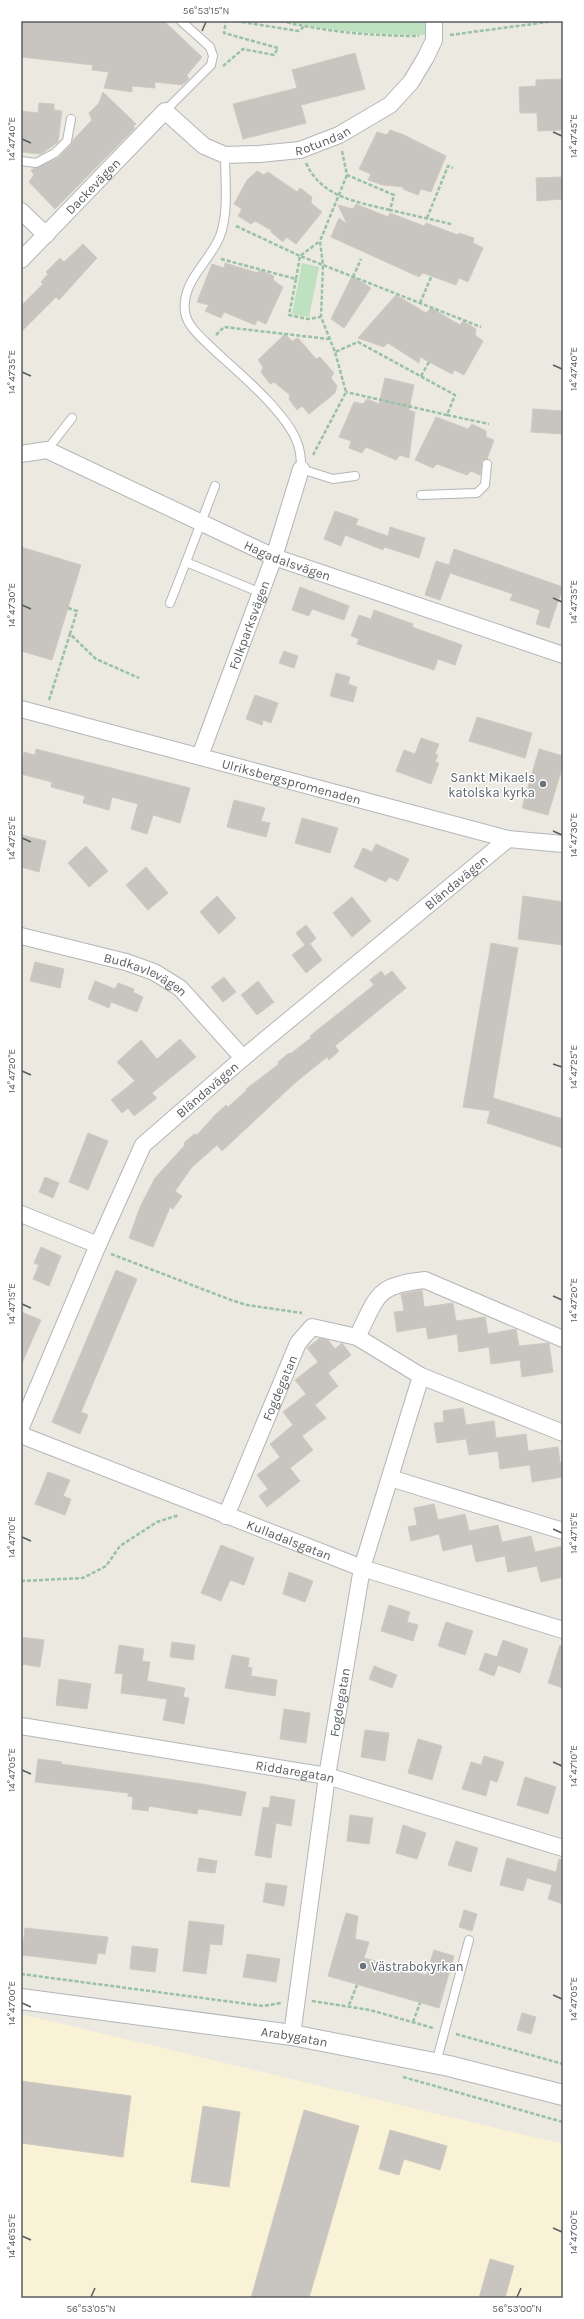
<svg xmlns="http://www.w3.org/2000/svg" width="584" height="2319" font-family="Karla,sans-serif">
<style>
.commercial{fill:#faf2d6}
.green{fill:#bee1bf}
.building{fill:#c8c5c0;stroke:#cfcabf}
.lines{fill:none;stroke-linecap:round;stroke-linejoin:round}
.service-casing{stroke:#b3b6ba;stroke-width:10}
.minor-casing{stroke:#b3b6ba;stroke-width:18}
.tertiary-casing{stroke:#b3b6ba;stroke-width:22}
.path{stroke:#99c1a4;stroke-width:2.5;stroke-dasharray:4 2;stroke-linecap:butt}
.service{stroke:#fff;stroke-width:8}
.minor{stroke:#fff;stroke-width:16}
.tertiary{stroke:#fff;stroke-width:20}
.ticks{fill:none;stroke:#595c60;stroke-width:1.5}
.worship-dot{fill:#6b7280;stroke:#fff;stroke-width:1.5}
.labels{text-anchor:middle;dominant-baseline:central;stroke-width:3;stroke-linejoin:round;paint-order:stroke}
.street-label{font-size:13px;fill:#595c60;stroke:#fff}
.worship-label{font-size:13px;fill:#5b616d;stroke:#fff;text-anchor:end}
.neatline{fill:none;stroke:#595c60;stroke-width:1.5}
.ticks-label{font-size:10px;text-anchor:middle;fill:#595c60}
</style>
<rect width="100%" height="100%" fill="#ebe9e0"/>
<!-- commercial -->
<path class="commercial" d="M21,2014L563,2144V2298H21Z"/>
<!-- green -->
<g class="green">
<path d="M285,21H433V35C383,35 334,32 285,21Z"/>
<path d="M302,263L319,267L309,317L292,314Z"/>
</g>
<!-- building -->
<g class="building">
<path d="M21,21H164L202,57L187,75L189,79L182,85L155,82V88L132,86V92L104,88L109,72L92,70L93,65L21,57Z"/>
<path d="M355,53L365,89L301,105L306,123L243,139L233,104L297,88L292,70Z"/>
<path d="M563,79V130L538,131L537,113H520L519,87L536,86V80Z"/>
<path d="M103,92L136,124L133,126L135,128L55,209L29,182L34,175L31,170L58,158L71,145L73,140L92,120L89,113L99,103Z"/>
<path d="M39,103L54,104V110L62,111L58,142L41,154L21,152V111L38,113Z"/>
<path d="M390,130L404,135L446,156L431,192L421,189L418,195L403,189L404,187L383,185L368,180L371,174L359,169L377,132L387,135Z"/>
<path d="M257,171L264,175L268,172L297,192L300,188L312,197L311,203L322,212L296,244L286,237L283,242L271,232V230L255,221L251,224L238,216L242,209L234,204L247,180Z"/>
<path d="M562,177L563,199L537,201L536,178Z"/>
<path d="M356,204L388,217L390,213L424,226L426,223L458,235L459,233L474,238L473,243L483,248L468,282L459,278L456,285L423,273L419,277L331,237L339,218L347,224L338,205L353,209Z"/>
<path d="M83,244L97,258L59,300L56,297L21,332V306L43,284L41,282L48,274L46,272L60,258L64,262Z"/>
<path d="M225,263L258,273L259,270L274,276L273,280L283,287L266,324L257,320L255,325L224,312L221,318L205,311L209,305L197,302L212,264L224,268Z"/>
<path d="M352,276L371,288L344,328L331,319Z"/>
<path d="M396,295L426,313L431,308L460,325L463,321L476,329L475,335L483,341L464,375L455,370L452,374L420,357L419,363L388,343L384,347L358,338Z"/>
<path d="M285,334L292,341L298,338L316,359L320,357L334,373L331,378L337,386L335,393L309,414L302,406L297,410L289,399L290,395L274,382L270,384L261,372L263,367L258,360Z"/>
<path d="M385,378L414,385L409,410L415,412L409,458L400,455L396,460L366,447L362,453L349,448L351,441L339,437L354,402L363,404L367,399L379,404Z"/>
<path d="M533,409L563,411V434L531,432Z"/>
<path d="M436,417L468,429L472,424L486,431V437L494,440L487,459L482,461L480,475L471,471L467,475L437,464L433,468L415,460Z"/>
<path d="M335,511L358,519L356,525L388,536L390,527L425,538L419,558L384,547L383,550L345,535L341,546L324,539Z"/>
<path d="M21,547L81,565L52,660L21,651Z"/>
<path d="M454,549L563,587L549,628L536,624L540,610L510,600L513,594L450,573L440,600L425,595L436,561L449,565Z"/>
<path d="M300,587L349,606L344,620L312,609L309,616L292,610Z"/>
<path d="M374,610L413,624L412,627L462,645L455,665L438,659L434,670L357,644L359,639L351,636L359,615L371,619Z"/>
<path d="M284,651L298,656L294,668L279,663Z"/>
<path d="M336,673L350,677L348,684L357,687L353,702L330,696Z"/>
<path d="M255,695L278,703L271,723L263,720L262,725L246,719Z"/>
<path d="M477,717L532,733L525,758L469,741Z"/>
<path d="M421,738L439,744L435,754L438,755L435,762L439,763L431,784L396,771L404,750L415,754Z"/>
<path d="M36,749L190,788L180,823L153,815L147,834L131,829L138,804L112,797L109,810L83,803L85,796L51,787L52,782L21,774L24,752L35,755Z"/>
<path d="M539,749L563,756V765L548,815L522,808Z"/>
<path d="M234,800L265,808L261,821L270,823L266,837L227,827Z"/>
<path d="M302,818L338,828L330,853L295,843Z"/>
<path d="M21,835L46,841L39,872L21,867Z"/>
<path d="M376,844L409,859L398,881L389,877L386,882L354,867L363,848L372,852Z"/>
<path d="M86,846L108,871L89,887L68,863Z"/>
<path d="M146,867L168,893L148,910L126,885Z"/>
<path d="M217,896L236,918L219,934L200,912Z"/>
<path d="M523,896L563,902V945L518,939Z"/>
<path d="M352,897L371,921L352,937L333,913Z"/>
<path d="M306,925L316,938L310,944L322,960L306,973L292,955L305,945L296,933Z"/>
<path d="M491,943L518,948L493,1098L563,1119V1148L487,1123L490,1111L463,1107Z"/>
<path d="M35,962L64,969L60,988L30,981Z"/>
<path d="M381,971L385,976L392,971L406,988L335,1046L339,1051L329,1060L327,1057L296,1082L222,1151L217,1145L192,1167L175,1191L182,1196L173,1209L170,1207L153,1247L129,1238L140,1207L155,1178L185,1145L184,1143L194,1134L197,1135L216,1114L226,1105L228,1107L247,1090L246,1089L279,1064L278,1062L289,1053L290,1054L311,1038L310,1036L374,985L370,980Z"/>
<path d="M224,977L236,992L223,1002L211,987Z"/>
<path d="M95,981L115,989L118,983L134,989L133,992L143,997L137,1012L111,1002L109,1008L88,999Z"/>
<path d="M258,981L274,1002L257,1015L241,995Z"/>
<path d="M180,1039L196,1057L152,1093L157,1098L134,1116L128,1108L122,1113L111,1100L135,1081L117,1062L141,1040L157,1059Z"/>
<path d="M88,1133L108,1141L88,1190L69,1182Z"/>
<path d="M45,1177L59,1183L53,1198L39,1192Z"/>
<path d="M41,1247L61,1256L49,1286L33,1279L39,1265L34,1263Z"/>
<path d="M116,1270L137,1279L81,1412L88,1415L80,1434L52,1422Z"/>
<path d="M422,1290L424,1307L453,1303L456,1321L485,1317L488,1334L516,1329L519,1346L549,1343L553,1372L522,1377L520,1360L491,1364L489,1347L459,1352L457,1334L428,1339L426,1327L397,1332L394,1312L404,1311L401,1294Z"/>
<path d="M21,1312L41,1320L21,1365Z"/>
<path d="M320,1338L328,1340L335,1349L342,1343L351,1355L328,1373L338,1386L315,1405L326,1418L302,1436L313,1450L290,1468L300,1481L267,1507L259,1496L268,1489L257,1475L280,1457L270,1444L293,1425L283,1412L306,1394L295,1380L318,1362L307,1348Z"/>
<path d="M463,1408L466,1425L494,1421L496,1438L526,1434L528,1451L558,1447L560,1463H563V1477L532,1482L530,1465L500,1469L498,1451L469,1455L466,1439L437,1443L434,1423L444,1422L443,1411Z"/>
<path d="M48,1472L70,1480L63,1496L71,1499L65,1515L35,1504Z"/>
<path d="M434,1504L438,1520L465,1514L469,1531L498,1525L502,1542L531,1536L535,1552L563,1546V1577L541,1582L537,1566L508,1572L505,1556L476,1562L472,1544L443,1551L439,1534L411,1541L408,1527L417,1525L414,1508Z"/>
<path d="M221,1545L254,1558L244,1585L230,1580L221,1601L201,1593Z"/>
<path d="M289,1572L313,1581L305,1602L283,1594Z"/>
<path d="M389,1605L410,1612L407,1622L418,1625L413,1641L381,1631Z"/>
<path d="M446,1622L473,1631L465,1655L438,1646Z"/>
<path d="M21,1637L44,1640L40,1667L21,1664Z"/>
<path d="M503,1640L528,1649L520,1673L498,1665L494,1676L479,1670L485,1653L497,1657Z"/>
<path d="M172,1642L195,1645L193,1660L170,1657Z"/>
<path d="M119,1645L144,1649L142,1661L150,1662L147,1681L185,1688L183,1697L189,1698L184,1724L163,1720L167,1699L121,1693L123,1674L115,1673Z"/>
<path d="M560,1645L563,1646V1688L548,1683Z"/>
<path d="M232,1655L249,1658L248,1667L252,1668L251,1676L277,1680L275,1696L225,1688Z"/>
<path d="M374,1666L397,1675L392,1688L369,1679Z"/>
<path d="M59,1679L91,1684L87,1709L56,1705Z"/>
<path d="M284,1709L310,1713L306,1743L280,1739Z"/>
<path d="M365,1730L389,1733L385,1761L361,1757Z"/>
<path d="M418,1739L442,1746L432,1780L408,1773Z"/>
<path d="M484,1756L504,1762L497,1782L490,1780L486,1796L462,1789L471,1762L481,1765Z"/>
<path d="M38,1759L62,1762L61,1764L202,1784L246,1792L241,1816L206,1810L198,1809L197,1814L149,1806L148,1811L132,1809L133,1797L128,1796V1793L35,1782Z"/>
<path d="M525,1777L556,1787L548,1814L517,1805Z"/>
<path d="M271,1796L295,1800L291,1826L276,1823L271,1858L255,1855L263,1807L269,1808Z"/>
<path d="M350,1815L373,1818L369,1844L347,1841Z"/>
<path d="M403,1825L426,1833L417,1859L396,1853Z"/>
<path d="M456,1841L478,1848L471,1872L448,1865Z"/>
<path d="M199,1858L217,1861L215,1873L197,1871Z"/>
<path d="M507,1858L556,1872L559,1859L563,1860V1904L548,1899L552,1885L527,1878L523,1891L500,1885Z"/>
<path d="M266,1883L287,1886L284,1906L263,1902Z"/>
<path d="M464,1910L477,1914L472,1931L459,1927Z"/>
<path d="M346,1913L358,1916L355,1939L369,1942L364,1958L426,1975L434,1950L454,1956L439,2008L328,1976Z"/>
<path d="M189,1921L224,1925L222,1945L210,1944L206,1974L183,1971Z"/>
<path d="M25,1928L108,1937L105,1954L98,1953L96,1964L22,1955Z"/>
<path d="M132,1946L158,1949L155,1972L130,1969Z"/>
<path d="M247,1954L280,1959L276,1982L243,1977Z"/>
<path d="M522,2013L536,2017L531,2034L517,2030Z"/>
<path d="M21,2081L131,2096L123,2157L21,2143Z"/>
<path d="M203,2106L240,2112L229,2187L191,2182Z"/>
<path d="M304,2110L359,2126L309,2298H251Z"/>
<path d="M390,2130L447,2146L440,2170L404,2159L399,2175L379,2169Z"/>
<path d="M490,2259L514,2266L505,2298H479Z"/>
</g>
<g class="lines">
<defs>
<g id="service">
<path d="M165,111L211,65L213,56L210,47L181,21"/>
<path d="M225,155C225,180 229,212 220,236C210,262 181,281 185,312C187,327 204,340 214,350C238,372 286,412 297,442C301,451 301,460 301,469L333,479L355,476"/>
<path d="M21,161L36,163L55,153L67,141L71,119"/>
<path d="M47,450L72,418"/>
<path d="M421,495L477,493L485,485L487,464"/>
<path d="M186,562L215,486"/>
<path d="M170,603L186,562L261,593"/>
<path d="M436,2063L469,1940"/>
</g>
<g id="minor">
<path d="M21,211L46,235"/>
<path id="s1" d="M21,260L165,111L204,146L225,155L259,154L300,150L339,135L390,105L411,82L426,57L434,40V21"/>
<path id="s2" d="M21,454L47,450L274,557L563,655"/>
<path id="s3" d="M21,709L508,839L563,844"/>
<path id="s4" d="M200,756L274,557L301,469"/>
<path id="s5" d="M21,936L126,962L154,972L180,988L243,1058"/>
<path d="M21,1214L98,1245"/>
<path d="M357,1337C378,1296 375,1285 425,1280L563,1339"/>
<path id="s6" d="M21,1427L98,1245L143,1145L243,1058L508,839"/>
<path id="s7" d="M21,1435L362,1568L563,1630"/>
<path d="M390,1478L563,1531"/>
<path id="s8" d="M226,1516L298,1343L312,1327L357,1337L421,1376L563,1433"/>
<path id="s9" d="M21,1726L327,1776L563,1848"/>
<path id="s10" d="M292,2035L327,1776L362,1568L421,1376"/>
</g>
<g id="tertiary">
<path id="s11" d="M21,1999L292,2035L449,2066L563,2095"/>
</g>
</defs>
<!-- service casing -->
<use href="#service" class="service-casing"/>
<!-- minor casing -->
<use href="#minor" class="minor-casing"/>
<!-- tertiary casing -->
<use href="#tertiary" class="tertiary-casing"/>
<!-- path -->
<g class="path">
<path d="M236,21L298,31L304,27"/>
<path d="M281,21C327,32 372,36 419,36"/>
<path d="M450,35L555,21"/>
<path d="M223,66L243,49L274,55L278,48L224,33L226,21"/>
<path d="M342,151L347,175L394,195L390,210L451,224"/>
<path d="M306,163C322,198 358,202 390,210"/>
<path d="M347,175L320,241L323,265L481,327"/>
<path d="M427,218L448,166L453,168"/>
<path d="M236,226L300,256L323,265L321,317L335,352L358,342L455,395L447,415L346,392"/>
<path d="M221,259L296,279L300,256L320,241"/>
<path d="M353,277L361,259"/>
<path d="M296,279L289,315L308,319L321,317"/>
<path d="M420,303L432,275"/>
<path d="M216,335L224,327L329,339"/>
<path d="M421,376L429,362"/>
<path d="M447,415L489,424"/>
<path d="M313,455L346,392L335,352"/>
<path d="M68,608L77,611L70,634L96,659L139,678"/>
<path d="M49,700L70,634"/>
<path d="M111,1254L231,1300L247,1305L302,1313"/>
<path d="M21,1581L83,1578L106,1566L120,1546L157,1522L179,1515"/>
<path d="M21,1974L263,2006L281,2003"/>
<path d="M312,2001L370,2010L433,2028"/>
<path d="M349,2005L357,1985"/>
<path d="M413,2022L420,2003"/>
<path d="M456,2034L563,2064"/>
<path d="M403,2077L563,2122"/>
</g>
<!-- service -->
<use href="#service" class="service"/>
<!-- minor -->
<use href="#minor" class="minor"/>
<!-- tertiary -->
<use href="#tertiary" class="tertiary"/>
</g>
<!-- ticks -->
<path class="ticks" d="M202,31L206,22M553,132L562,136M22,139L31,143M553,365L562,369M22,372L31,376M553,598L562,602M22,605L31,609M553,831L562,835M22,838L31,842M553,1064L562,1067M22,1071L31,1075M553,1296L562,1300M22,1304L31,1308M553,1529L562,1533M22,1537L31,1541M553,1762L562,1766M22,1770L31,1774M553,1995L562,1999M22,2003L31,2007M553,2228L562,2232M22,2236L31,2240M91,2297L95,2288M517,2297L521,2288"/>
<!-- markers -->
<g class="worship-dot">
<circle cx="543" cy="784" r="4"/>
<circle cx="363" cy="1966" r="4"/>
</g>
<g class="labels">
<!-- street labels -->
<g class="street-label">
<text stroke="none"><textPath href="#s1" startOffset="382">Rotundan</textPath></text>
<text stroke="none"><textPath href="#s1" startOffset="103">Dackevägen</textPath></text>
<text stroke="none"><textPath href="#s2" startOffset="291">Hagadalsvägen</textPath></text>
<text stroke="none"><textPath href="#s4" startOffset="140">Folkparksvägen</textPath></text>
<text stroke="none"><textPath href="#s3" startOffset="280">Ulriksbergspromenaden</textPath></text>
<text stroke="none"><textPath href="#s6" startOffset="716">Bländavägen</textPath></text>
<text stroke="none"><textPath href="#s5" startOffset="131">Budkavlevägen</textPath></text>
<text stroke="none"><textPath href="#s6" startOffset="392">Bländavägen</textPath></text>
<text stroke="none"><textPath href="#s8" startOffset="139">Fogdegatan</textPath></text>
<text stroke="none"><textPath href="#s7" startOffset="288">Kulladalsgatan</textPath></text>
<text stroke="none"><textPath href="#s10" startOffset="336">Fogdegatan</textPath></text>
<text stroke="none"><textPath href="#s9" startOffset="278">Riddaregatan</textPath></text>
<text stroke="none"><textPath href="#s11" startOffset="276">Arabygatan</textPath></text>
</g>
<!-- worship labels -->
<g class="worship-label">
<text x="535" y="777">Sankt Mikaels<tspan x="535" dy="15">katolska kyrka</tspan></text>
<text x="371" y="1966" text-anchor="start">Västrabokyrkan</text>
</g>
</g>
<!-- border -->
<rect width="584" height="2319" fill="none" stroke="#ffffff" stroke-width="44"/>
<rect x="22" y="22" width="540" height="2275" class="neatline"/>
<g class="ticks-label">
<text x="206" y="14">56°53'15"N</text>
<text transform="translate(573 136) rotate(-90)" y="4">14°47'45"E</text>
<text transform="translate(11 139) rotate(-90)" y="4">14°47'40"E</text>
<text transform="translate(573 369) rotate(-90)" y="4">14°47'40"E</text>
<text transform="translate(11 372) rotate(-90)" y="4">14°47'35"E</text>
<text transform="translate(573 602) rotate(-90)" y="4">14°47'35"E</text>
<text transform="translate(11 605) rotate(-90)" y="4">14°47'30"E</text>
<text transform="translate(573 835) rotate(-90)" y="4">14°47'30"E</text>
<text transform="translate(11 838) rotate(-90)" y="4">14°47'25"E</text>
<text transform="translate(573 1067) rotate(-90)" y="4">14°47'25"E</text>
<text transform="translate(11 1071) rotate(-90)" y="4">14°47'20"E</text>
<text transform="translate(573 1300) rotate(-90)" y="4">14°47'20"E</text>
<text transform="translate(11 1304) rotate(-90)" y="4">14°47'15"E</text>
<text transform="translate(573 1533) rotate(-90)" y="4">14°47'15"E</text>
<text transform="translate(11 1537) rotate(-90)" y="4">14°47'10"E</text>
<text transform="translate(573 1766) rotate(-90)" y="4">14°47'10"E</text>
<text transform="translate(11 1770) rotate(-90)" y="4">14°47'05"E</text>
<text transform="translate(573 1999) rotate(-90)" y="4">14°47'05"E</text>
<text transform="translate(11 2003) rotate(-90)" y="4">14°47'00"E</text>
<text transform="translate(573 2232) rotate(-90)" y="4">14°47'00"E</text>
<text transform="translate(11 2236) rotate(-90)" y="4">14°46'55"E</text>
<text x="91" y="2312">56°53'05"N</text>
<text x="517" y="2312">56°53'00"N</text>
</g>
</svg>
